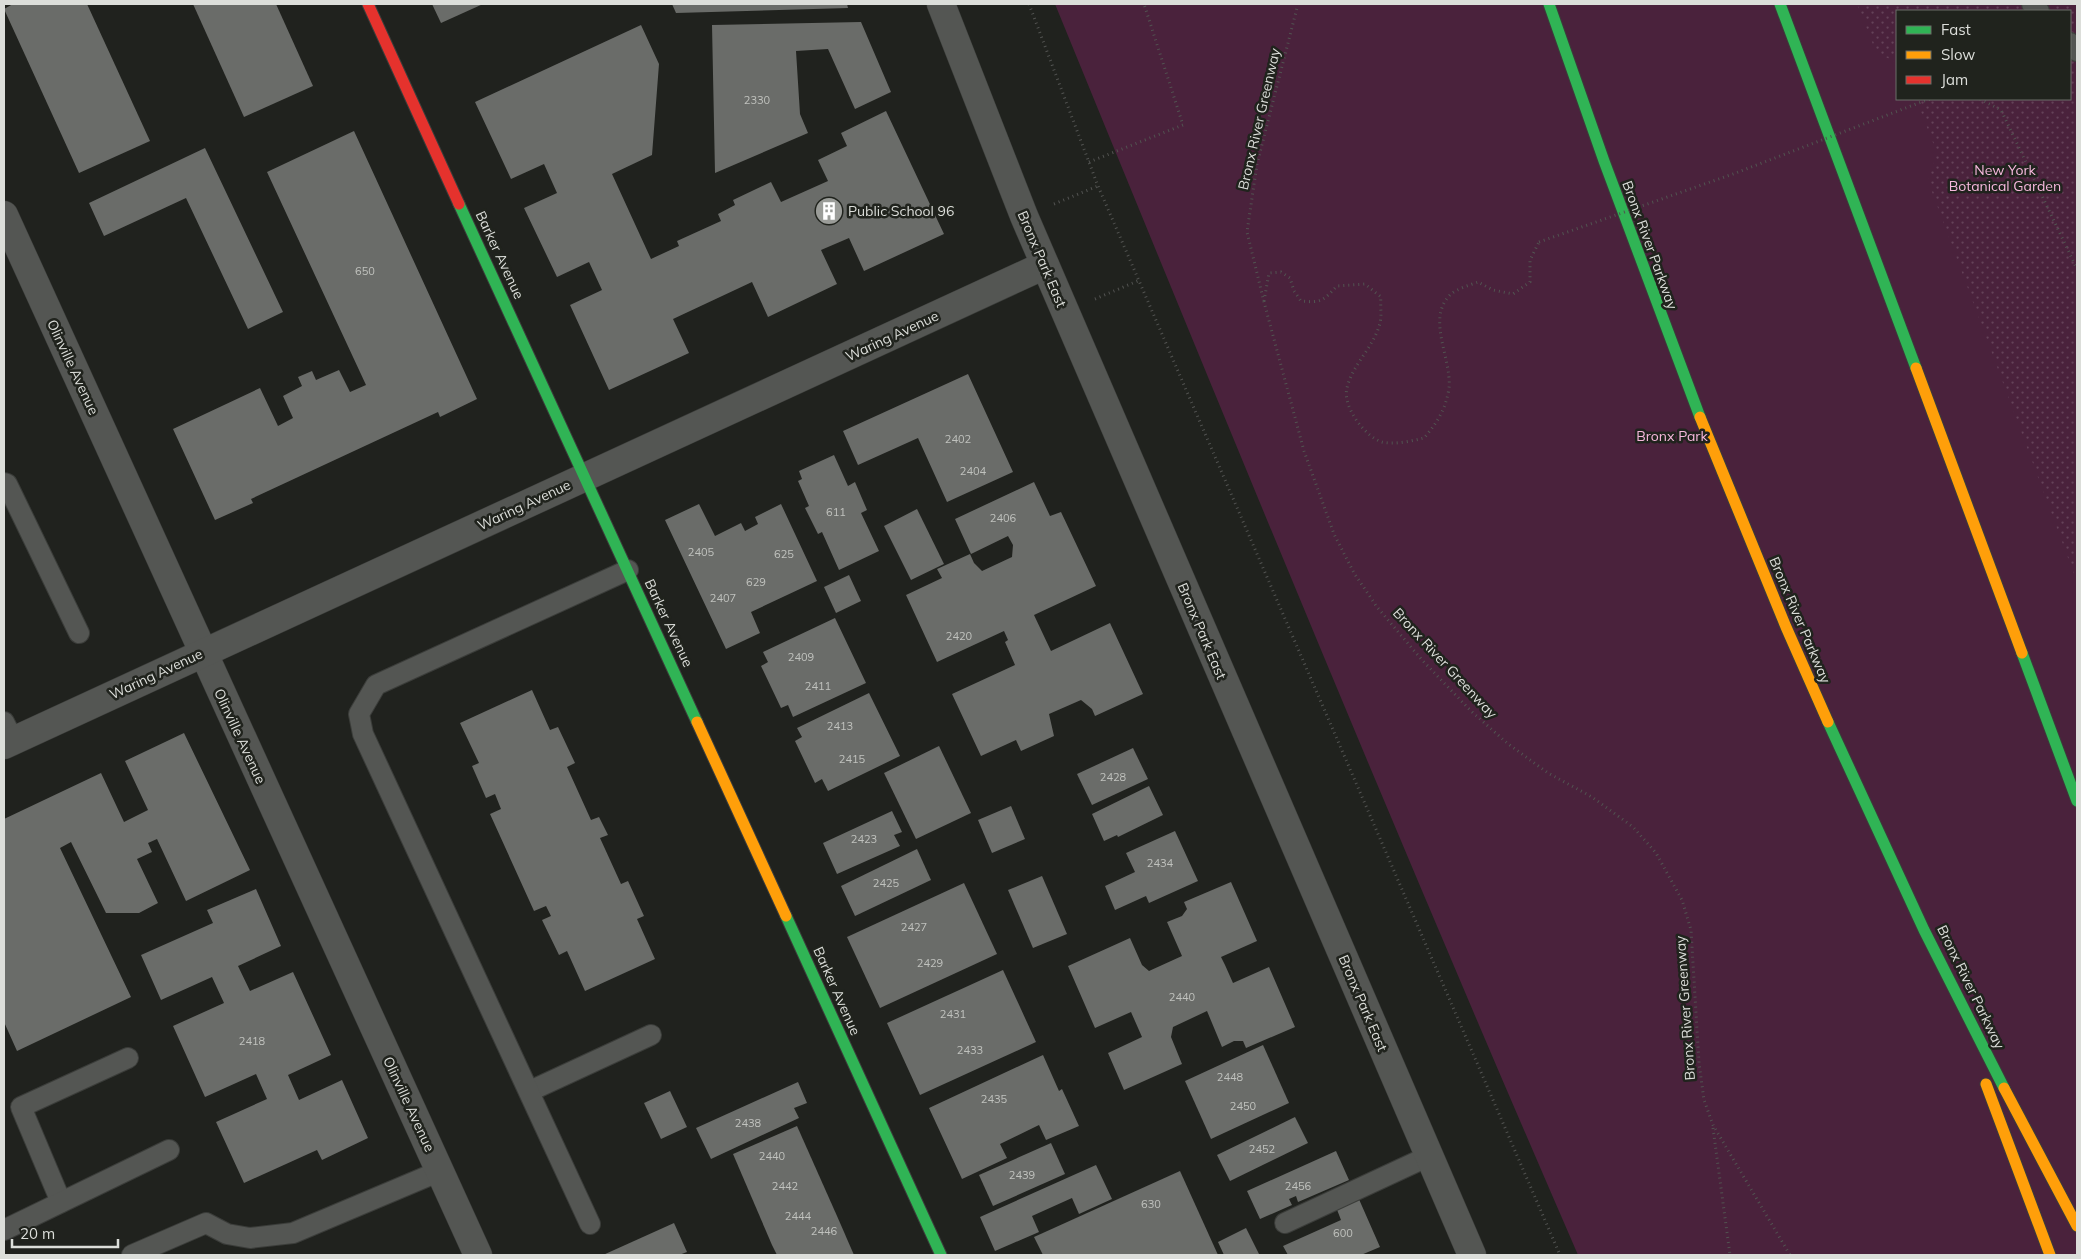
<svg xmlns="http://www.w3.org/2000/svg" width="2081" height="1259" font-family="Mulish,sans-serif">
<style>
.green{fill:#4a223c;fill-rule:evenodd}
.garden{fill:url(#garden-dots)}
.building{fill:#6a6c69}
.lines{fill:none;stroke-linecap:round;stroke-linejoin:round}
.lane-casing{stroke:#3b3d3a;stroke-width:22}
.street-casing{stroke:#3b3d3a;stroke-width:29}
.fast-casing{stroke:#3b3d3a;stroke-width:13}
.slow-casing{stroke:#3b3d3a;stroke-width:13}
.jam-casing{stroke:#3b3d3a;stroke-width:13}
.path{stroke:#525351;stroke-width:3;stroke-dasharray:1 4;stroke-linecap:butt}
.lane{stroke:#545653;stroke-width:20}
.street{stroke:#545653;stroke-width:28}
.fast{stroke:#30b455;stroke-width:11}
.slow{stroke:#ff9f0a;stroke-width:11}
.jam{stroke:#e5322d;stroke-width:11}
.path-bridge{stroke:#525351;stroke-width:3;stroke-dasharray:1 4;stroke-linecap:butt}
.labels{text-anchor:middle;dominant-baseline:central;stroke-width:5;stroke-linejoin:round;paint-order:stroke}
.number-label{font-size:11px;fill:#c0c2be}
.street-label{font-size:14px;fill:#dcdeda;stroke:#20231d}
.park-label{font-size:14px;fill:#f7b8dd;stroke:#20231d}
.poi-label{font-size:14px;fill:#dcdeda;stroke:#20231d;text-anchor:start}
</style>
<defs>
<pattern id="garden-dots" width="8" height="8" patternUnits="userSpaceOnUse" patternTransform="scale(1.25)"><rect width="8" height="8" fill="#4a223c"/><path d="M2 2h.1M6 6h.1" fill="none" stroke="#644258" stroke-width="1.8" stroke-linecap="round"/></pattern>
</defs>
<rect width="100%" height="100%" fill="#20221e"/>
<!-- green -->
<path class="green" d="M1055,4H2077V1255H1578C1398,841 1226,422 1055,4ZM1897,11H2070V99H1897Z"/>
<!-- garden -->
<path class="garden" d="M1857,4H2077V582L1928,181L1937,153L1916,99H2070V11H1897V63L1876,52Z"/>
<!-- building -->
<g class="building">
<path d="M13,4H87L150,141L79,173L4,9Z"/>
<path d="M193,4H276L313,86L244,117Z"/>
<path d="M432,4H483L441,23Z"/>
<path d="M672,4H847L848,8L676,13Z"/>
<path d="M861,22L891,92L855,109L828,49L796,51L800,114L808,133L715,173L712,25Z"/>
<path d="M641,25L659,64L652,155L612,174L651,259L679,246L677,241L721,221L718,214L735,205L733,200L771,182L781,202L828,181L818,160L847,146L841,133L886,111L944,234L864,271L849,238L821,250L837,284L768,317L752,282L673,319L689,353L609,390L570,305L602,290L589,262L557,277L524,208L557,193L544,164L511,179L475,102Z"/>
<path d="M354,131L477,399L440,417L438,412L251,499L253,503L215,520L173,429L260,388L278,426L293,418L283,396L302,386L298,377L312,371L316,380L339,370L350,392L366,385L267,172Z"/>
<path d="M205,148L283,312L248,329L186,198L104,236L89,203Z"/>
<path d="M968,374L1013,472L947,502L918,438L858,465L843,431Z"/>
<path d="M834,455L848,486L855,482L867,510L861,513L879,551L839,570L822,532L818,534L805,508L809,506L798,481L802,479L799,471Z"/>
<path d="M1034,482L1050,516L1061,512L1096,586L1034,615L1051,651L1110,623L1143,694L1095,716L1092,709L1081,700L1049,714L1054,736L1021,751L1016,740L981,756L952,694L1015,665L1005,642L1008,640L1004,631L937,662L906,595L942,578L937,569L970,554L974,563L982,571L1012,557L1013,545L1008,536L971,554L955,519Z"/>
<path d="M699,504L715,536L741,523L745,531L758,524L755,517L781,504L817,581L751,612L760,633L726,649L665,520Z"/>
<path d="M917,509L944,564L911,580L884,526Z"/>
<path d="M849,575L861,601L836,613L824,587Z"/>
<path d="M835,618L866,683L793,717L788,705L781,708L761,666L768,662L763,652Z"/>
<path d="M532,690L550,730L558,727L575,763L567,767L591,820L599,817L608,835L600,838L621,884L628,881L644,916L637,919L655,959L585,991L567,951L559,955L542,920L551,916L546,906L534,911L490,814L501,809L495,794L486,798L472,766L479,763L460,723Z"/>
<path d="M869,693L900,756L828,791L822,779L815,783L795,741L802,737L797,728Z"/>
<path d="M184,733L250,870L186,901L157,839L148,843L152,852L137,859L158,903L139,913H106L71,842L60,848L131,997L17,1051L4,1022V819L101,773L124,822L148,810L125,761Z"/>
<path d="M939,746L971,813L916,839L884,773Z"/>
<path d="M1133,748L1148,779L1092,805L1077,774Z"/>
<path d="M1149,786L1163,815L1118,837L1117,835L1104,841L1092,814Z"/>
<path d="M1011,806L1025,839L992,853L978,820Z"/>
<path d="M892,811L902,832L894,835L900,846L837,874L823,843Z"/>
<path d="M1175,831L1198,881L1149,903L1146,896L1115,910L1105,886L1135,872L1126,853Z"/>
<path d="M917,849L931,880L855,916L841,886Z"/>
<path d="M1042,876L1067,934L1033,948L1008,890Z"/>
<path d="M1231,882L1257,941L1221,957L1225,965L1233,983L1269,967L1295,1027L1246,1048L1243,1041H1234L1222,1047L1207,1011L1173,1027L1171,1037L1182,1064L1124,1090L1108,1053L1142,1037L1131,1012L1095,1028L1068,966L1130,938L1142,965L1149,971L1182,956L1167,922L1182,916L1187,909L1184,902Z"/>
<path d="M964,883L997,954L880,1008L847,937Z"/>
<path d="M256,889L281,946L238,966L250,991L293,972L331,1055L288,1075L299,1100L342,1080L368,1138L322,1160L317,1150L244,1183L216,1122L267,1099L256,1074L205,1097L173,1026L224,1003L212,977L161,1000L141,955L213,923L207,910Z"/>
<path d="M1003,970L1036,1042L920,1095L887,1023Z"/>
<path d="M1263,1045L1289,1103L1211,1139L1185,1081Z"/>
<path d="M1043,1055L1059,1091L1062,1089L1079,1126L1046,1140L1039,1125L1000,1144L1007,1158L962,1179L929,1108Z"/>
<path d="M798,1082L807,1103L794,1108L799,1118L711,1159L696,1128Z"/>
<path d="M670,1091L687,1127L661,1139L644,1103Z"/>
<path d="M1295,1117L1308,1143L1230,1181L1217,1155Z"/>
<path d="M797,1126L837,1216L854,1255H777L772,1245L733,1154Z"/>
<path d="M1051,1143L1065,1174L993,1206L979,1175Z"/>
<path d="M1336,1151L1349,1180L1298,1202L1296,1196L1289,1199L1292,1205L1260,1219L1247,1191Z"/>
<path d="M1096,1165L1112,1199L1079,1214L1072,1198L1032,1216L1039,1232L995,1251L980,1217Z"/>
<path d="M1180,1171L1218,1255H1043L1034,1237Z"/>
<path d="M1358,1197L1380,1247L1361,1255H1288L1283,1246L1341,1220L1336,1207Z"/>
<path d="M674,1223L687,1252L679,1255H603Z"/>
<path d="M1246,1228L1259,1254L1224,1255L1218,1242Z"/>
</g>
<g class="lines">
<defs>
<g id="lane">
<path d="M2032,4L2039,11"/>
<path d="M2070,43L2077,51"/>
<path d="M4,483L7,484L79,633"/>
<path d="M4,722L13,740"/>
<path d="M530,1091L651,1035"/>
<path d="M61,1202L21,1107L128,1058"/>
<path d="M1285,1223L1429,1156"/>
<path d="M590,1224L363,734L359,714L376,685L628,570"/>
<path d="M4,1230L169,1150"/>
<path d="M132,1255L206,1223L227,1234L250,1238L293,1233L440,1171"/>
</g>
<g id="street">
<path d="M941,4L1024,216L1472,1255"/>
<path d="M4,215L478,1255"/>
<path d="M4,745L1045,265"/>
</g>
<g id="fast">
<path d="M1549,4L1604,161L1700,417"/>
<path d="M1780,4L1916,368"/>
<path d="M459,204L697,722"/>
<path d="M2022,653L2077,801"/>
<path d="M1828,722L1924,930L2004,1088"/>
<path d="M786,916L941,1255"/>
</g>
<g id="slow">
<path d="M1916,368L2022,653"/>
<path d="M1700,417L1786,627L1828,722"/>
<path d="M697,722L786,916"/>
<path d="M1986,1084L2050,1255"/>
<path d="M2004,1088L2077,1226"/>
</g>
<path id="jam" d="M368,4L459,204"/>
</defs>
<!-- lane casing -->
<use href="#lane" class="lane-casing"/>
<!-- street casing -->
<use href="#street" class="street-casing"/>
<!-- fast casing -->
<use href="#fast" class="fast-casing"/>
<!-- slow casing -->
<use href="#slow" class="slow-casing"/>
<!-- jam casing -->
<use href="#jam" class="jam-casing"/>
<!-- path -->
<g class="path">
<path d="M1029,4L1098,186L1560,1255"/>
<path d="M1298,4L1257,164L1247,232L1264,302L1304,451L1334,534L1354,573L1377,607L1422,660L1471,711L1507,743L1548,773L1592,797L1633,827L1656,853L1682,900L1691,930L1699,1063L1704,1100L1713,1125L1790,1255"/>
<path d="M1980,99L2001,110L2077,269"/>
<path d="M1924,101L1931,99"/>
<path d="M1089,162L1183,125L1144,4"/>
<path d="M1054,204L1098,186"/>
<path d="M1095,299L1140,280"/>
<path d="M1264,301L1269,273L1281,272L1290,278L1294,291L1301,301C1321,303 1323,301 1337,286L1365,284L1381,297C1380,305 1382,315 1380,323C1374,347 1352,365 1347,388C1342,406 1365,437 1382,442C1395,445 1411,441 1424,438C1437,423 1446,409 1449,388C1452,359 1426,319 1450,295C1456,289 1470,285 1478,282L1493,290L1513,294L1530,282V260L1539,242"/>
<path d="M1713,1128L1730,1255"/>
</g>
<!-- lane -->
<use href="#lane" class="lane"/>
<!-- street -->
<use href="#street" class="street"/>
<!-- fast -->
<use href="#fast" class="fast"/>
<!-- slow -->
<use href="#slow" class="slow"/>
<!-- jam -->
<use href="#jam" class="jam"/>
<!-- path-bridge -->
<path class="path-bridge" d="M1539,242L1733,174L1924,101"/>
</g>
<!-- icons -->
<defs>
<symbol id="building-disc" viewBox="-11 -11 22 22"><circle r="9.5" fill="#9a9c98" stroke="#20231d"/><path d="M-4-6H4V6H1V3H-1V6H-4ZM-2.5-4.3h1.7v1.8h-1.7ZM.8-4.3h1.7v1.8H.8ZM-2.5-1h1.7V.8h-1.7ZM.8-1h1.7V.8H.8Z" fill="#fff"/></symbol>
</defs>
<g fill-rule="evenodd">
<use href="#building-disc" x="813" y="195" width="32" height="32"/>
</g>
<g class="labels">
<!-- number labels -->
<g class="number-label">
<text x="757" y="100">2330</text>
<text x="365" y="271">650</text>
<text x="958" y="439">2402</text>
<text x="973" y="471">2404</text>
<text x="836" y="512">611</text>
<text x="1003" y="518">2406</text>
<text x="701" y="552">2405</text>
<text x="784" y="554">625</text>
<text x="756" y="582">629</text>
<text x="723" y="598">2407</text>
<text x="959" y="636">2420</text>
<text x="801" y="657">2409</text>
<text x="818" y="686">2411</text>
<text x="840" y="726">2413</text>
<text x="852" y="759">2415</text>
<text x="1113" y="777">2428</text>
<text x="864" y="839">2423</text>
<text x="1160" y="863">2434</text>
<text x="886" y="883">2425</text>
<text x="914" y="927">2427</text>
<text x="930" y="963">2429</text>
<text x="1182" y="997">2440</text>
<text x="953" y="1014">2431</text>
<text x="252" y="1041">2418</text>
<text x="970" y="1050">2433</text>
<text x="1230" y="1077">2448</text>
<text x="994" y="1099">2435</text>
<text x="1243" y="1106">2450</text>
<text x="748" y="1123">2438</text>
<text x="1262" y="1149">2452</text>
<text x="772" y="1156">2440</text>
<text x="1022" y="1175">2439</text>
<text x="785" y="1186">2442</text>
<text x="1298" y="1186">2456</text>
<text x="1151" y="1204">630</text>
<text x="798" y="1216">2444</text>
<text x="824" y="1231">2446</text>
<text x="1343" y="1233">600</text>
</g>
<!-- street labels -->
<g class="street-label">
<text transform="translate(1259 119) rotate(-77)">Bronx River Greenway</text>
<text transform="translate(1650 245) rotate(70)">Bronx River Parkway</text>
<text transform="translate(500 255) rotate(65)">Barker Avenue</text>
<text transform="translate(1042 259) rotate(67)">Bronx Park East</text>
<text transform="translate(892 336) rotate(-25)">Waring Avenue</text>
<text transform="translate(73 367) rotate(65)">Olinville Avenue</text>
<text transform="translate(524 505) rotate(-25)">Waring Avenue</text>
<text transform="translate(1800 620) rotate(67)">Bronx River Parkway</text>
<text transform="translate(669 623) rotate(65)">Barker Avenue</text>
<text transform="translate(1202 631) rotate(67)">Bronx Park East</text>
<text transform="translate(1445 663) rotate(47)">Bronx River Greenway</text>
<text transform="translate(156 674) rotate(-25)">Waring Avenue</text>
<text transform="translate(240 736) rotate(65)">Olinville Avenue</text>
<text transform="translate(1971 987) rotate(64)">Bronx River Parkway</text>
<text transform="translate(837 991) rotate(66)">Barker Avenue</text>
<text transform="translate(1363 1003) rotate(67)">Bronx Park East</text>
<text transform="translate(1685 1008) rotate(-94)">Bronx River Greenway</text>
<text transform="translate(409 1104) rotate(65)">Olinville Avenue</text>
</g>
<!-- park labels -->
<g class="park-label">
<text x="2005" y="170">New York<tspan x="2005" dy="16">Botanical Garden</tspan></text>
<text x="1672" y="436">Bronx Park</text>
</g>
<!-- poi labels -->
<g class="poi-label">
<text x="848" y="211">Public School 96</text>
</g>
</g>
<!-- border -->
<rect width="2081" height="1259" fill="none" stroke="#dcdeda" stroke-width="10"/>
<!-- legend -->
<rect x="1896" y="10" width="175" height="90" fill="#20231d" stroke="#6b6e69"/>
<rect x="1906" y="26" width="25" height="8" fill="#30b455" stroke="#6b6e69"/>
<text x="1941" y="35" font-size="15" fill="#dcdeda">Fast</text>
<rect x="1906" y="51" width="25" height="8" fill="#ff9f0a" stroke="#6b6e69"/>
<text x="1941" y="60" font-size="15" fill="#dcdeda">Slow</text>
<rect x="1906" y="76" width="25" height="8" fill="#e5322d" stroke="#6b6e69"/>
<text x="1941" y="85" font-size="15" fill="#dcdeda">Jam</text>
<!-- scale -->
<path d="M12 1239v8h106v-8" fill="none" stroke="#dcdeda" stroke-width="2.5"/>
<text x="20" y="1239" font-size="15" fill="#dcdeda" stroke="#20231d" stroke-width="4" paint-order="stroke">20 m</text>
</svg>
